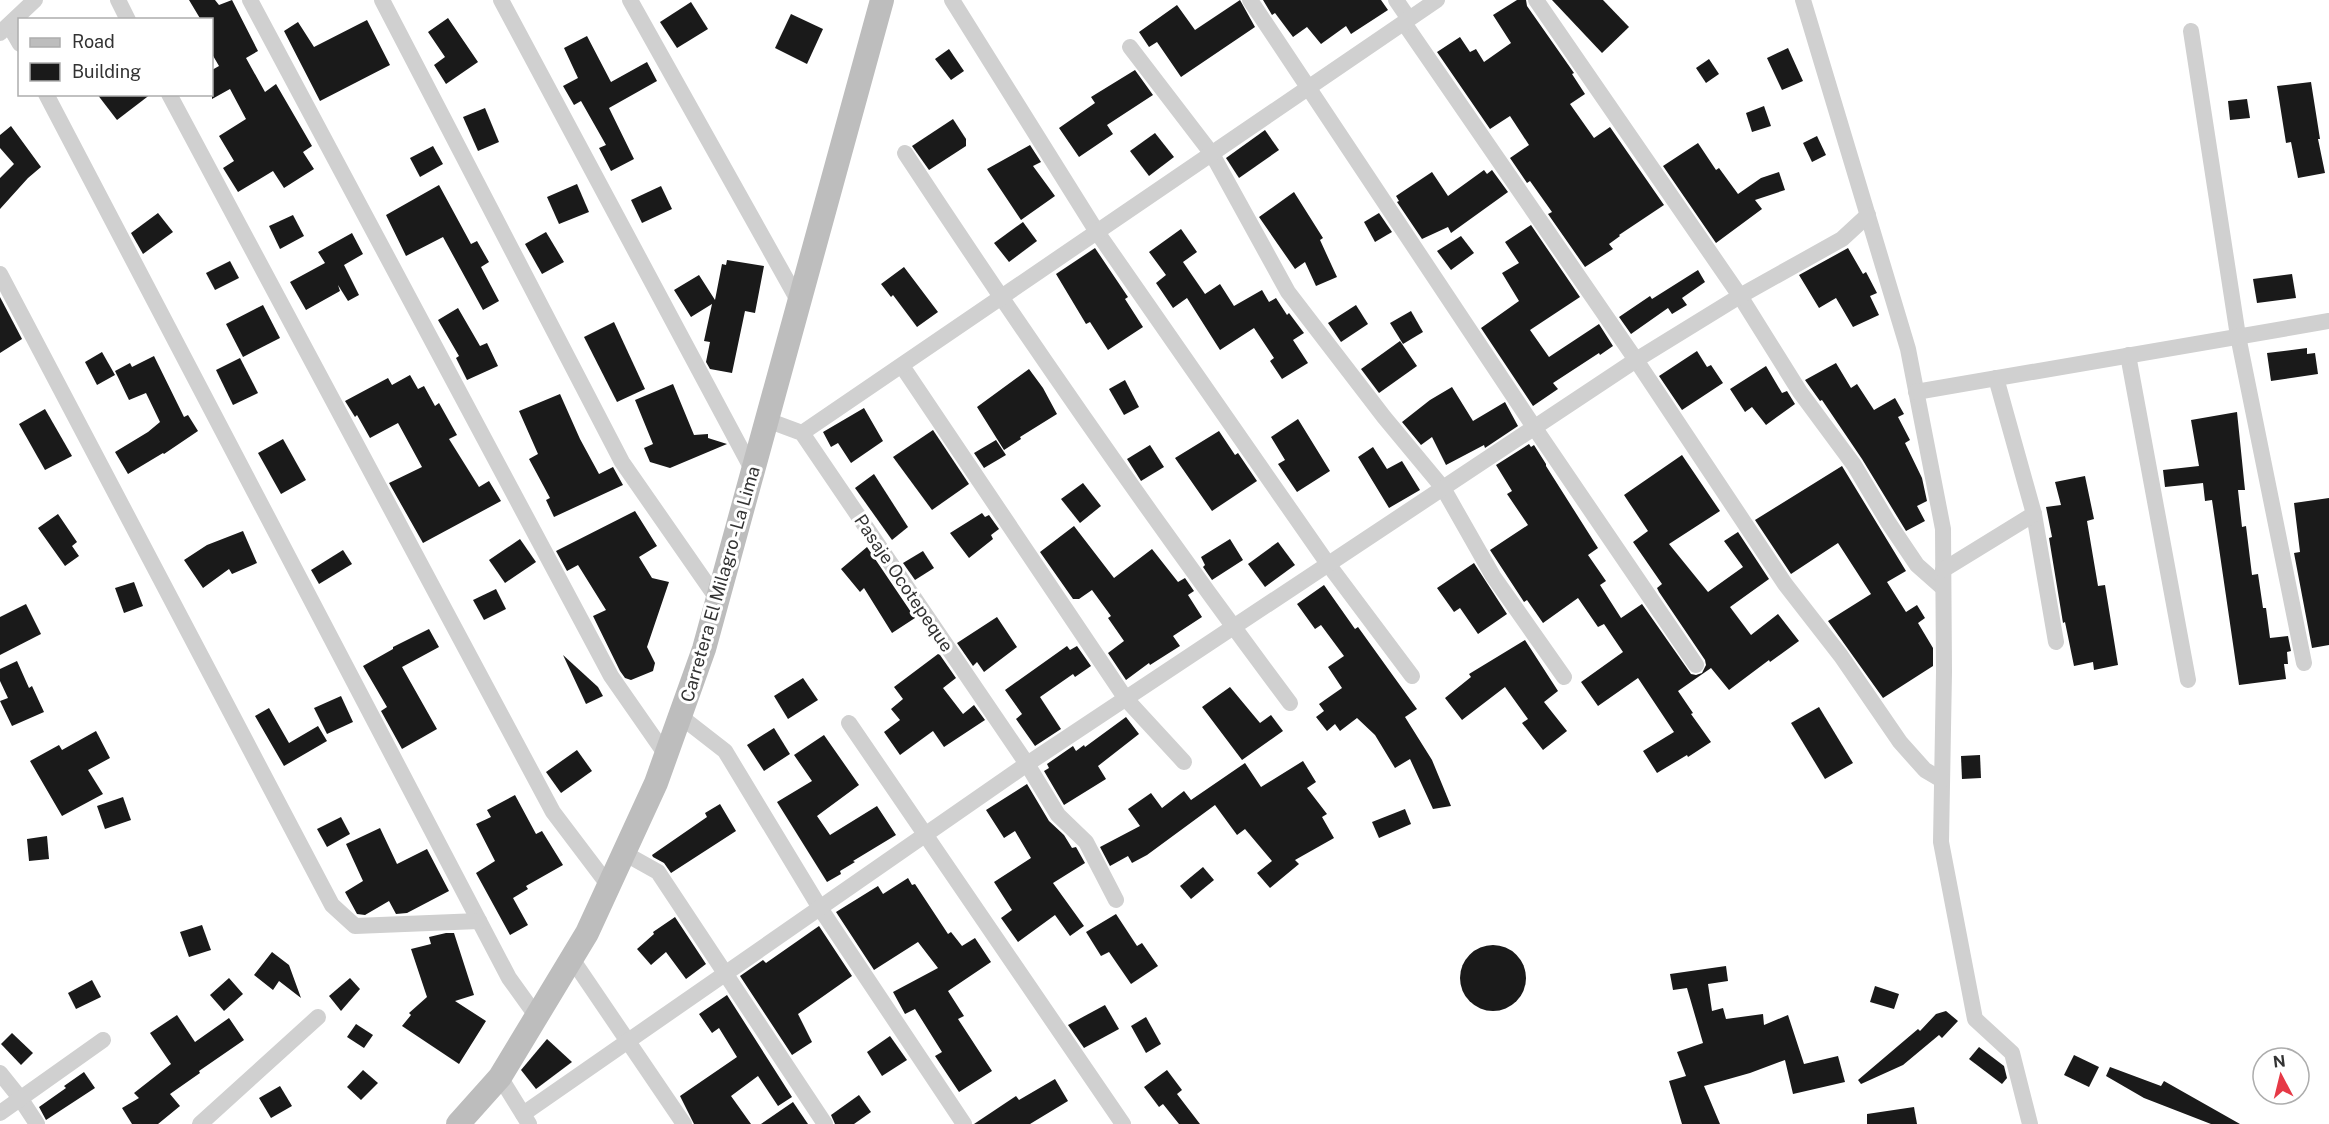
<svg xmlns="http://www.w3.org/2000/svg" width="2329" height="1124" font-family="'Public Sans',sans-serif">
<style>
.building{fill:#1a1a1a}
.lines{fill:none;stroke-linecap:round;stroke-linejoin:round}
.minor{stroke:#d0d0d0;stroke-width:16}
.secondary{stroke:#bdbdbd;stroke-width:24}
.labels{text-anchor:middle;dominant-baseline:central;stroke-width:6;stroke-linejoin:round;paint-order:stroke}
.street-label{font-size:18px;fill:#333;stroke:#fff}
</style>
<rect width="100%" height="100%" fill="#fff"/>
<!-- building -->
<g class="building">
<path d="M189,0H215L219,5L232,0L258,51L246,58L265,92L276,84L312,146L303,152L314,169L284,188L273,171L238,192L223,168L234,161L219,136L246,119L230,89L212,99V70L219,66L212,54V20H201Z"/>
<path d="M1240,0L1255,27L1181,77L1157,42L1149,47L1139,32L1177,5L1195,30Z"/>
<path d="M1263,0H1381L1388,10L1351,34L1346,26L1321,44L1307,27L1293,37L1275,13L1272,15Z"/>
<path d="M1517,0H1526L1527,6L1574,73L1572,74L1585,94L1570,104L1594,138L1610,127L1664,205L1619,235L1620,236L1609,244L1613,249L1585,267L1548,214L1552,212L1530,181L1527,183L1510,158L1529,145L1510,116L1490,129L1437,52L1460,37L1470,52L1476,49L1484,62L1511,43L1493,15Z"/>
<path d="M1552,0H1603L1629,27L1602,53Z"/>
<path d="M691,2L708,29L677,48L660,22Z"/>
<path d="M791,14L823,29L807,64L775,48Z"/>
<path d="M448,18L478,62L446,84L434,65L445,57L428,32Z"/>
<path d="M367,20L390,65L320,101L284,31L298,22L314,47Z"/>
<path d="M587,36L611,82L647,62L657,81L609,108L634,159L611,171L599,148L606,145L581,101L574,105L563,86L578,78L564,48Z"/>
<path d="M1788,48L1803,81L1782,90L1767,58Z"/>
<path d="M949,49L964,71L951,80L935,59Z"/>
<path d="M1709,59L1719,74L1706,83L1696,68Z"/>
<path d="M1135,70L1153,95L1107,125L1113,134L1079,157L1059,128L1095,103L1091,97Z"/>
<path d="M2311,82L2320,139H2318L2325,173L2298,178L2291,142L2286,143L2277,86Z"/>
<path d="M97,94H151L117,120Z"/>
<path d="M2247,99L2250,118L2230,120L2228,101Z"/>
<path d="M1764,106L1771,126L1752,132L1746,113Z"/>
<path d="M485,108L499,142L478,151L463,117Z"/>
<path d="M953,119L966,139V146L929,170L912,146Z"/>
<path d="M11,126L41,167L28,178L0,209V178L14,164L0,148V135Z"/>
<path d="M1265,130L1279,150L1239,178L1226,158Z"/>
<path d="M1155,133L1174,157L1149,176L1130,151Z"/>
<path d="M1817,136L1826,155L1812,162L1803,143Z"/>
<path d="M1698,143L1716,170L1719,168L1738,194L1761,178L1779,172L1785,190L1755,200L1762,209L1716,243L1663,166Z"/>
<path d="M1030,145L1041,162L1033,166L1055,196L1021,220L987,169Z"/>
<path d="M433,146L443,164L420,177L410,158Z"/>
<path d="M1484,170L1487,174L1492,170L1508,192L1451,233L1448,227L1422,239L1397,202L1399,201L1396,196L1432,172L1448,196Z"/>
<path d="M577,184L589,212L559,224L547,197Z"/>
<path d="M439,185L471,244L477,241L489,262L481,267L499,301L483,310L443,237L406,256L386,215Z"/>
<path d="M661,186L672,209L642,223L631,200Z"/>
<path d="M1294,192L1323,238L1320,240L1337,277L1316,286L1305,262L1295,269L1259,217Z"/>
<path d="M158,213L173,232L143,254L131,233Z"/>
<path d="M1379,213L1392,232L1375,242L1364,222Z"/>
<path d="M293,215L304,236L280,249L269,226Z"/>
<path d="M1023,222L1037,241L1009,262L994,243Z"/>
<path d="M1531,225L1580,297L1530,330L1549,357L1599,324L1613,346L1600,355L1599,353L1553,383L1558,389L1533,406L1481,328L1519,301L1502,273L1519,263L1505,242Z"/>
<path d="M1181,229L1197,252L1183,262L1205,294L1220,284L1234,306L1262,290L1269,302L1276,298L1287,315L1289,313L1304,333L1293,340L1308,363L1282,379L1270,361L1274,358L1254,328L1220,350L1187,298L1173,308L1156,283L1166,275L1149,252Z"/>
<path d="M546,232L564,262L542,274L525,244Z"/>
<path d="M352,233L363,254L344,265L359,295L348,301L338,285L340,291L306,310L290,282L325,263L318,252Z"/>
<path d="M1461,236L1474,253L1451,270L1437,251Z"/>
<path d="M1095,248L1128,297L1125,299L1143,327L1108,350L1090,322L1086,324L1056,274Z"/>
<path d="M1848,248L1863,274L1866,272L1877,293L1870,296L1879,315L1853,327L1836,298L1819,308L1799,275Z"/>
<path d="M727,260L764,266L755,313L745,311L732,373L710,369L706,362L710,342L704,341L712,304L691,317L674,290L699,275L715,300L722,264L726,265Z"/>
<path d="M230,261L239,278L215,290L206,273Z"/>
<path d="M904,267L938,312L917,327L893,295L891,297L881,284Z"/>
<path d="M1698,270L1705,282L1682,298L1687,305L1672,314L1668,308L1631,334L1619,317L1650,296L1652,299Z"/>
<path d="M2292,274L2296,298L2257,303L2253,279Z"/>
<path d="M0,297L22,339L0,353Z"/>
<path d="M263,305L280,338L243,357L226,324Z"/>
<path d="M1356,305L1368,324L1341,342L1328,323Z"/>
<path d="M458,308L480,346L487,343L498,366L467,380L456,358L459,356L438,320Z"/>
<path d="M1411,311L1423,332L1403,344L1390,323Z"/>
<path d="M614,322L645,389L617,402L584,337Z"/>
<path d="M1400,341L1417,366L1379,393L1361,369Z"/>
<path d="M2307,348V354L2315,353L2318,374L2271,381L2267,353Z"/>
<path d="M1697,351L1707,367L1711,365L1723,383L1682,410L1659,376Z"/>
<path d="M102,352L115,375L97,385L85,362Z"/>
<path d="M154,356L184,417L188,415L198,431L164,454L163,453L128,474L115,452L148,432L160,422L146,393L129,400L115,371L130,363L132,367Z"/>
<path d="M240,358L258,393L233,405L216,370Z"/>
<path d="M1836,363L1851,388L1857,384L1874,410L1895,398L1904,414L1898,417L1910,440L1905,443L1922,478L1927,501L1917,506L1925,521L1906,531L1862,459L1822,400L1820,401L1805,380Z"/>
<path d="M1766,366L1782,393L1787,391L1795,404L1766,425L1752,407L1745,412L1730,389Z"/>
<path d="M1029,369L1043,388L1057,414L1020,437L1021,439L1004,450L977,407Z"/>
<path d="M410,375L418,389L424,386L435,406L439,403L457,435L449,439L479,487L489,481L501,501L423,543L389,483L422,467L398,423L370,438L357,415L355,417L345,401L388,378L392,385Z"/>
<path d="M1125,380L1139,407L1124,415L1109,389Z"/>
<path d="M673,384L694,435L708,434V438L727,444L670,468L650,462L644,448L653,444L635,400Z"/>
<path d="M1452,387L1473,421L1505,402L1518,426L1485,448L1484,445L1446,465L1432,437L1421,445L1402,422L1430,400Z"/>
<path d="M560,394L580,439L599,474L613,467L623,485L554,517L546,500L550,498L529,459L538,454L519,411Z"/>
<path d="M864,408L883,441L851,463L838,443L831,447L823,432Z"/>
<path d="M45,409L72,456L45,470L19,424Z"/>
<path d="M2237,412L2245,490H2238L2242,527L2246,526L2252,575L2258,574L2263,608H2266L2270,638L2288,636L2291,651L2287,652L2288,664H2284L2286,679L2239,685L2212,500L2205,501L2203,483L2165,487L2163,470L2199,466L2191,420Z"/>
<path d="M1298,419L1330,471L1297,492L1278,464L1285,460L1271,437Z"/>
<path d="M933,430L969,484L932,510L893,457Z"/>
<path d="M1219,431L1235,455L1238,453L1257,481L1212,511L1175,458Z"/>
<path d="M283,439L306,480L281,494L258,453Z"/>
<path d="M996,440L1006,455L984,468L974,453Z"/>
<path d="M1529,444L1531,447L1534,445L1546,464V466L1598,548L1588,555L1606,581L1600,585L1621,618L1642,604L1691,674L1696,675L1702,673L1706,665L1705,660L1659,592L1657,588L1662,584L1633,542L1648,531L1624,495L1682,455L1720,511L1669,544L1708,592L1743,567L1724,541L1738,532L1769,579L1730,607L1751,635L1778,614L1799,641L1770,662L1769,660L1729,690L1711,668L1678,691L1693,713L1691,714L1711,742L1688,757L1687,755L1657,773L1643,751L1674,732L1638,678L1598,706L1581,682L1623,652L1604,624L1598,627L1578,598L1543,623L1527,600L1524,602L1490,550L1528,525L1507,494L1512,491L1496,465Z"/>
<path d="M1150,445L1164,467L1141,481L1127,459Z"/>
<path d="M1373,447L1387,469L1402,461L1420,490L1389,508L1358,457Z"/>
<path d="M1842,466L1906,571L1887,582L1906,612L1917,605L1925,618L1918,623L1933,648V666L1883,698L1828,621L1871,594L1838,543L1791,574L1755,520Z"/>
<path d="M874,474L908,527L892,540L855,488Z"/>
<path d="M2085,476L2094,519L2087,521L2098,586L2105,585L2118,665L2094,670L2093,662L2074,666L2065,622L2063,623L2049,538L2052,537L2046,507L2061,505L2055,482Z"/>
<path d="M1083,483L1101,506L1080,523L1061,499Z"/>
<path d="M2329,498V645L2312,648L2294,553L2300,552L2294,503Z"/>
<path d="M635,511L657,546L639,557L652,578L669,582L647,647L655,663L653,671L631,680L625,678L620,671L593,616L606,610L578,565L567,571L556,551Z"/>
<path d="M982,513L985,517L989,515L999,529L991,535L993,539L969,558L950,533Z"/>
<path d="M58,514L77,542L72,546L79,556L65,566L38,528Z"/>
<path d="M1074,526L1114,578L1152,549L1178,582L1185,578L1194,591L1188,595L1202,617L1173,636L1180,646L1150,665L1149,663L1126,680L1108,653L1124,641L1108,618L1111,616L1092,590L1079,599H1073L1040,552Z"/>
<path d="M243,531L257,563L232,574L229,569L203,588L184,560L207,545Z"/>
<path d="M520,539L536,562L505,583L489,560Z"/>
<path d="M1230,539L1243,560L1212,580L1203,567L1205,565L1201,557Z"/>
<path d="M1278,542L1295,565L1265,587L1248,564Z"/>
<path d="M867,547L915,618L892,633L864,588L860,592L841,569Z"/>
<path d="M343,550L352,564L319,584L311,570Z"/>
<path d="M923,551L934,568L915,580L903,563Z"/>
<path d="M1474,563L1507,614L1478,634L1460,608L1454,612L1437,588Z"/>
<path d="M134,582L143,606L124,613L115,588Z"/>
<path d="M1324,585L1355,629L1358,627L1417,709L1405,717L1432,760L1451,806L1433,809L1410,759L1395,768L1375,735L1357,718L1340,731L1335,724L1327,731L1316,717L1324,711L1319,704L1342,688L1328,667L1344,656L1321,625L1315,629L1297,604Z"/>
<path d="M496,589L506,609L484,620L473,600Z"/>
<path d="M26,604L41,634L0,655V617Z"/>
<path d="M997,617L1017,647L984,672L977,662L973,666L957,643Z"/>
<path d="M429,629L439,647L402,667L437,729L402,749L381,711L387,707L363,666L393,649V647Z"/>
<path d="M1525,640L1558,691L1544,702L1567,731L1543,750L1522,723L1528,719L1505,687L1462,720L1445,698L1471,677L1469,674Z"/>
<path d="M1067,646L1070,650L1077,646L1091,666L1075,677L1073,674L1040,697L1061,729L1035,746L1016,719L1022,714L1005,690Z"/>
<path d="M938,654L940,655L956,678L943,688L963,714L974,705L985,720L944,747L933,731L900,755L884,732L900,720L891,709L903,699L894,687Z"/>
<path d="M563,655L598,687L603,696L586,704Z"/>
<path d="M17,661L29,688L32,686L44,712L12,726L0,701L8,698L0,681V669Z"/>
<path d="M803,678L818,700L788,719L774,696Z"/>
<path d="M1230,687L1260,723L1271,715L1283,731L1242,760L1202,707Z"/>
<path d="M341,696L353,722L327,734L314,708Z"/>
<path d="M1819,707L1853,763L1825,779L1791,723Z"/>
<path d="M269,708L289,743L318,726L327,741L284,766L255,716Z"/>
<path d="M1126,717L1139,734L1098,766L1106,779L1064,805L1044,771L1049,768L1047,764L1073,746L1076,751L1084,745L1085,747Z"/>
<path d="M774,728L790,754L764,771L747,745Z"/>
<path d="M96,731L110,758L88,770L103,794L62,816L30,761L59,745L62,750Z"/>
<path d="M824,735L859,785L817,816L830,835L877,806L896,835L853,861L855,862L840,871L841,874L827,882L777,802L812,781L794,755Z"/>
<path d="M577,750L592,771L561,793L546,772Z"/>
<path d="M1980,755L1981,778L1962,779L1961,756Z"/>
<path d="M1303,761L1316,782L1307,788L1327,814L1322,817L1334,838L1295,860L1299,864L1270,888L1257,873L1272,861L1245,829L1237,835L1215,805L1147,855L1132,863L1128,856L1110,866L1100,847L1140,826L1128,809L1151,793L1162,808L1184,791L1191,800L1245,763L1261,787Z"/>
<path d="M1027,784L1049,821L1064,835L1072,848L1076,847L1085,863L1053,883L1084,926L1070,936L1055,915L1018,942L1001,918L1012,910L994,882L1031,858L1015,831L1004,838L986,810Z"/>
<path d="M515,795L536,834L542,831L563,865L526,886L528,889L513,898L528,925L510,935L476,873L495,861L476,824L491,817L487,810Z"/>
<path d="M123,797L131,820L105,829L97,806Z"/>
<path d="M720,804L736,831L671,873L664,863L653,857L652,855L707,817L705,813Z"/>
<path d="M1405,809L1411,824L1379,838L1372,822Z"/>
<path d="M341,817L350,834L327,847L317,829Z"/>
<path d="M380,828L397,864L427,849L449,891L407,913L396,914L389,901L365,915L357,914L345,892L363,881L346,844Z"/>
<path d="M47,836L49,859L29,861L27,839Z"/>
<path d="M1203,867L1214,880L1191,899L1180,886Z"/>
<path d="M908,878L912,885L915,884L948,934L951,932L962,946L975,938L991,962L948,991L964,1016L958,1019L992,1071L959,1092L935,1056L942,1052L915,1009L905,1014L893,992L938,968L918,942L874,970L836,912L878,886L883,894Z"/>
<path d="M1116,914L1137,946L1142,943L1158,966L1131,984L1109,952L1101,956L1086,932Z"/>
<path d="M675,917L706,964L686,979L666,952L651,965L637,949L654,934L653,932Z"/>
<path d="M202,925L211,950L189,957L180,932Z"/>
<path d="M819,926L852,976L798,1014L812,1042L792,1055L740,976L763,960L766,963Z"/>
<path d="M446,933H454L474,995L455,1001L486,1021L459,1064L402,1026L411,1015L409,1013L427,997L411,949L431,944L429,937Z"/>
<circle cx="1493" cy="978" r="33"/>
<path d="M272,952L289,965L301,998L279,981L273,990L254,975Z"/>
<path d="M1726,966L1728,981L1708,984L1712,1011L1723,1008L1726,1019L1763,1014L1764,1025L1788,1015L1804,1064L1838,1056L1845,1082L1793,1094L1785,1060L1750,1073L1704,1086L1720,1124H1682L1669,1081L1686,1076L1677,1052L1703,1043L1687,988L1673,990L1670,974Z"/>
<path d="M229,978L243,994L224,1011L210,995Z"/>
<path d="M350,978L360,989L341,1011L329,996Z"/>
<path d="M92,980L101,997L76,1009L68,993Z"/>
<path d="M1875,986L1899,994L1894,1009L1870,1002Z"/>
<path d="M727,995L792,1097L778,1106L758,1076L731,1096L751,1124H694L680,1096L737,1057L719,1028L712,1033L699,1014Z"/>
<path d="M1105,1005L1119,1029L1084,1048L1068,1025Z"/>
<path d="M1946,1011L1958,1021L1942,1038L1939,1035L1903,1065L1861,1084L1858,1080L1918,1029L1920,1031L1936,1014Z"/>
<path d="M177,1015L195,1042L229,1018L244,1040L199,1071L200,1073L170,1094L180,1106L158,1124H132L122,1108L139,1098L134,1093L171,1064L150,1033Z"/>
<path d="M1146,1017L1161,1044L1146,1053L1131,1026Z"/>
<path d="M356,1024L373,1035L364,1048L347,1037Z"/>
<path d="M12,1033L33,1053L21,1065L1,1044Z"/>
<path d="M890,1036L907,1060L882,1076L867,1052Z"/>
<path d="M547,1039L572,1062L536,1089L521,1070Z"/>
<path d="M1979,1047L2004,1066L2007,1078L2002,1084L1969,1059Z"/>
<path d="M2074,1055L2099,1067L2089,1087L2064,1075Z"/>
<path d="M2110,1067L2161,1086L2164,1081L2240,1124H2211L2144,1098L2106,1076Z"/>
<path d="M363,1070L378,1083L361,1100L347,1087Z"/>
<path d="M1167,1070L1182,1090L1177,1094L1200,1124H1179L1163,1104L1159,1107L1144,1087Z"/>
<path d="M84,1072L95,1088L46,1120L39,1107L66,1088L64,1086Z"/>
<path d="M1055,1079L1068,1101L1030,1124H974L1016,1096L1019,1100Z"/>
<path d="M280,1086L292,1106L271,1118L259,1098Z"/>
<path d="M859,1095L871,1112L854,1124H835L831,1115Z"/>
<path d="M793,1102L808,1124H761Z"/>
<path d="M1914,1107L1917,1124H1867V1114Z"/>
</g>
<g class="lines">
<!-- minor -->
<g class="minor">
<path d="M118,0L128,20"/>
<path d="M250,0L611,676L666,755"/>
<path d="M382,0L622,462L718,600"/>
<path d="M501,0L753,471"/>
<path d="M630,0L799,302"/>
<path d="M952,0L1097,232L1328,564L1412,676"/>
<path d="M1250,0L1534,427L1696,665"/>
<path d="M1396,0L1409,19"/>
<path d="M1536,0L1740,296L1800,392L1854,465L1888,522L1917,565L1943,588"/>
<path d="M1803,0L1908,349L1943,529L1944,672L1941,842L1975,1019L2012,1053L2030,1124"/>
<path d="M1404,23L1636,360L1785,584L1841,656L1900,742L1925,770L1942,780"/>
<path d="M9,25L20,44"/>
<path d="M2191,31L2238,336L2304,663"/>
<path d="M0,33L35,0"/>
<path d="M1130,47L1212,154L1288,292L1384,417L1443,488L1493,576L1564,677"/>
<path d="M46,94L509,978L537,1017"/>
<path d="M169,94L553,812L609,886"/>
<path d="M905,153C1028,340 1156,524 1290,703"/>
<path d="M0,274L332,905L355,926L479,921"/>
<path d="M2128,355L2188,680"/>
<path d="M902,366L1126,699L1184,762"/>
<path d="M1996,378L2034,514L2056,642"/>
<path d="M1916,392L2329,321"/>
<path d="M767,420L802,433L1027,764L1058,815L1086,842L1116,900"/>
<path d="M802,433L1437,0"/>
<path d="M1943,570L2034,514"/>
<path d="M680,716L725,751L820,908L964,1124"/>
<path d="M849,723L1123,1124"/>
<path d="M624,853L658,872L825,1124"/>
<path d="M572,959L684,1124"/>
<path d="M0,1073L20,1098L37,1124"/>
<path d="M500,1077L529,1124"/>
<path d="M0,1113L103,1040"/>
<path d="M523,1114L1027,764L1636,360L1740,296L1842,239L1868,215"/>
<path d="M200,1124L318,1017"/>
</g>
<!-- secondary -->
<path class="secondary" d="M458,1124L500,1077L587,933L656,783L704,649L882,0"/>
</g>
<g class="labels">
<!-- street labels -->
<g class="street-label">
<text transform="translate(904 583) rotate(56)">Pasaje Ocotepeque</text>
<text transform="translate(720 584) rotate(-74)">Carretera El Milagro - La Lima</text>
</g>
</g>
<!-- legend -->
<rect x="18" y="18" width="195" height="78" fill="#ffffff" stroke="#adadad" stroke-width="1.5"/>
<rect x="30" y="38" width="30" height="9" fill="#bdbdbd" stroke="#adadad" stroke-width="1.5"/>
<text x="72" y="48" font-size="18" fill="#333333">Road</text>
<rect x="30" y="63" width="30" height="18" fill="#1a1a1a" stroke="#adadad" stroke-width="1.5"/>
<text x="72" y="78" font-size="18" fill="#333333">Building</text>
<!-- north arrow -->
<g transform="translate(2281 1076) rotate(353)"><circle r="28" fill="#ffffff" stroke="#adadad" stroke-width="1.5"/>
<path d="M0-4.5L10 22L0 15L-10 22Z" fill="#e63946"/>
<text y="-9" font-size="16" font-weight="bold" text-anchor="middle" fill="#333333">N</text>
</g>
</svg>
